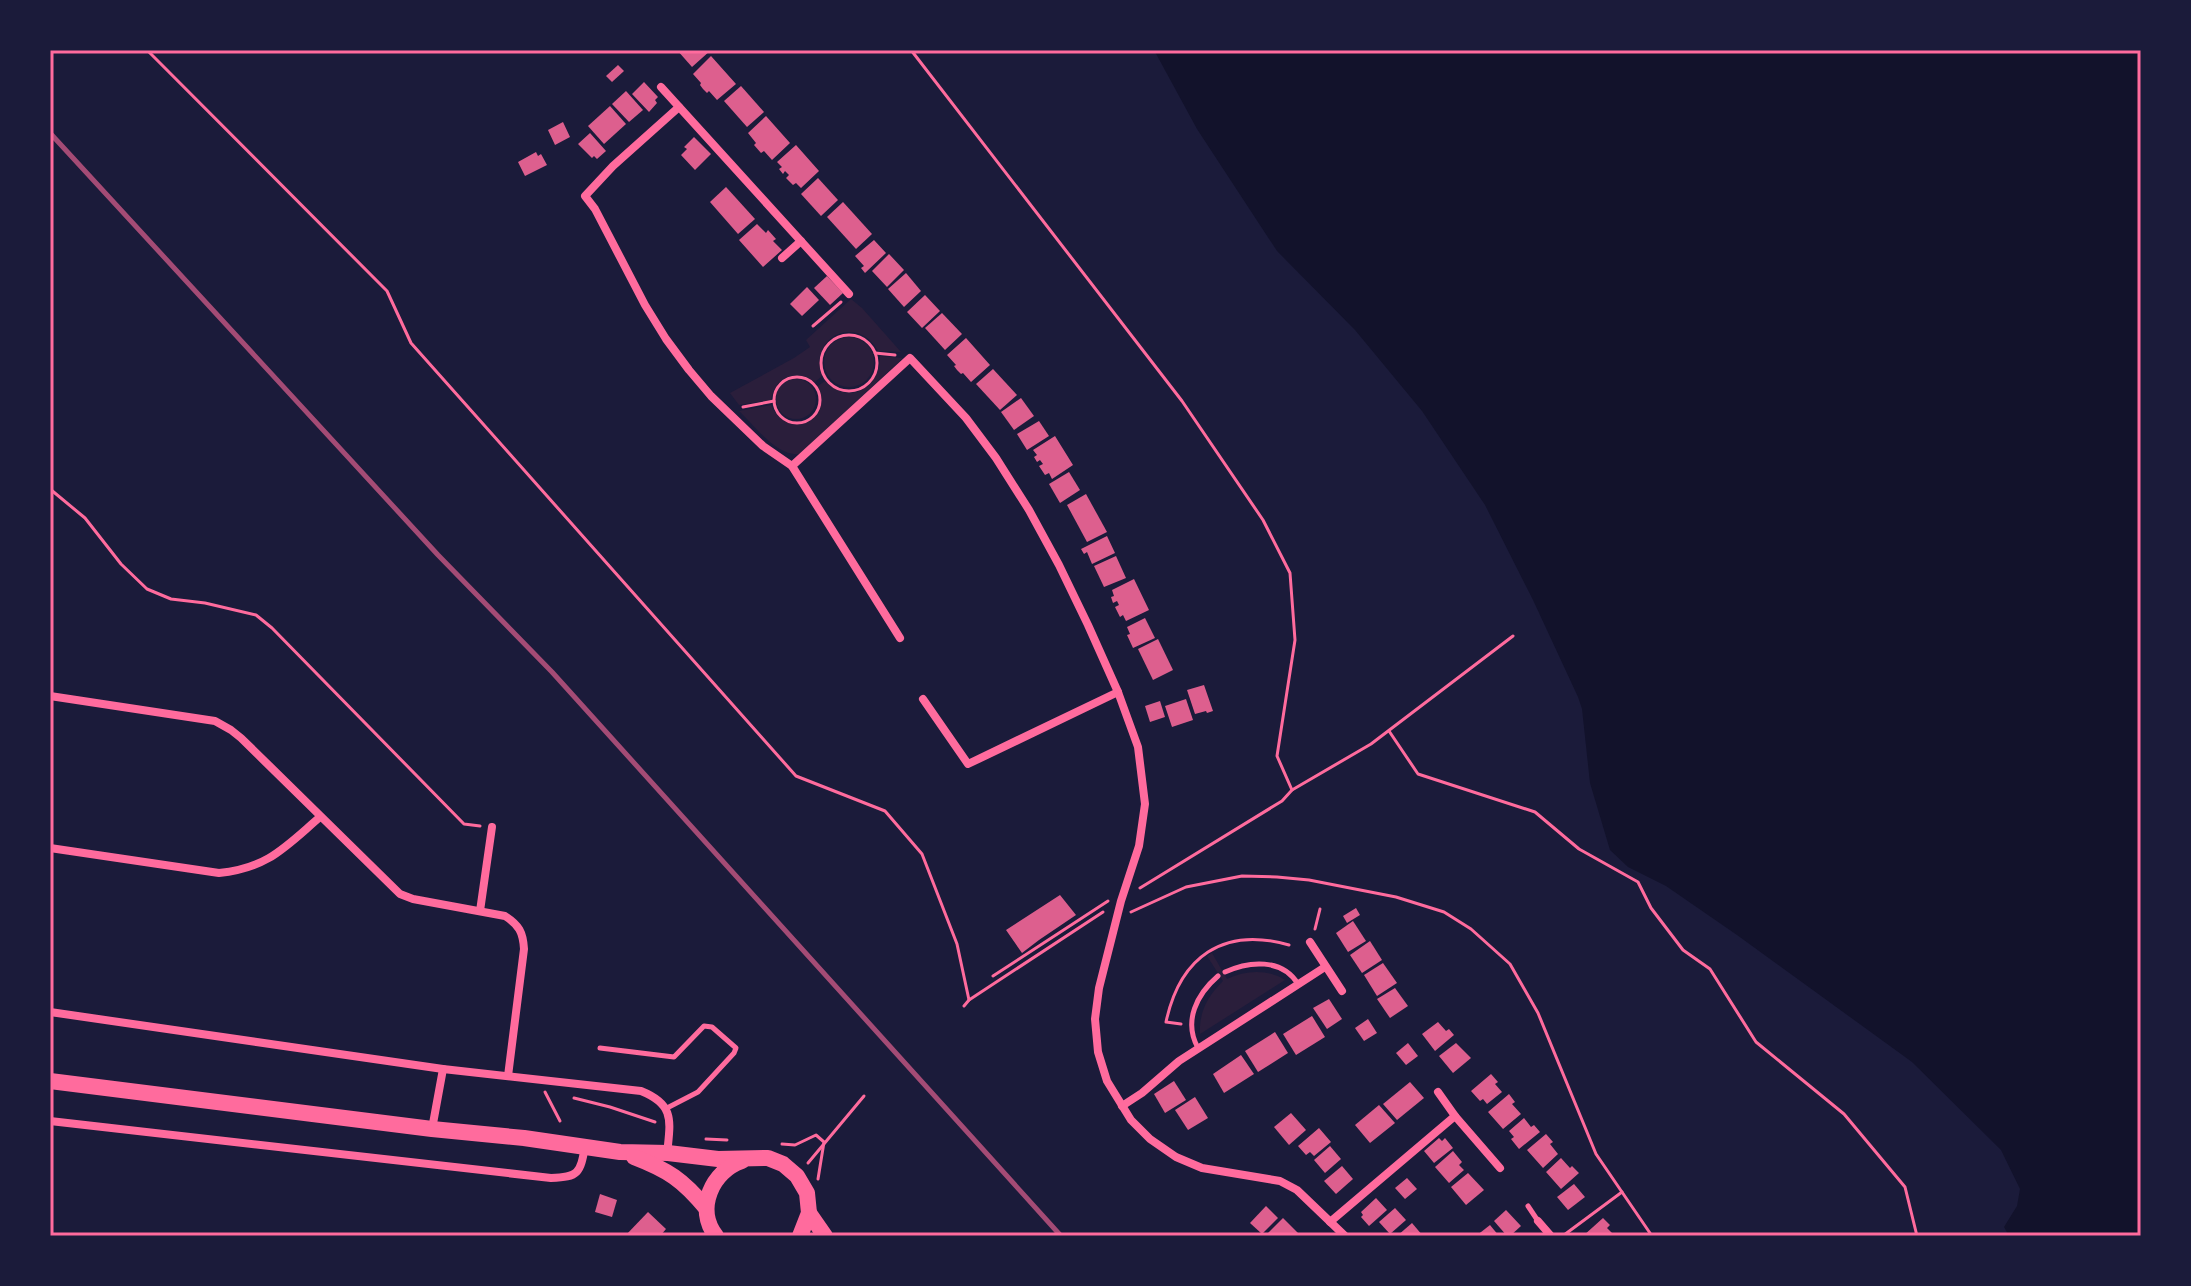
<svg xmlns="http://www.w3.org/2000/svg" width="2191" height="1286" font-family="Manrope,sans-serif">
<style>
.green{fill:#2a1e3b}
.water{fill:#12122b}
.building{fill:#dd5f8e}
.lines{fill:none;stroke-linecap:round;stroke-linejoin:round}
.path{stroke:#ff6b9d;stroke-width:3}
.service{stroke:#ff6b9d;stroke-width:5}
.minor{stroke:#ff6b9d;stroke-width:8}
.primary{stroke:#ff6b9d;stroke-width:16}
.rail{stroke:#a44b75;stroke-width:5}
.neatline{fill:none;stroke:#ff6b9d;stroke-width:3}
</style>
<rect width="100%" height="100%" fill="#1b1b3a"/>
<!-- green -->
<g class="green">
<path d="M851,299L862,308L901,352L878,351C858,314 808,336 822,376L815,382C796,368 775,377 771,400L739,405L730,393L794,358L810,347L806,340Z"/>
<circle cx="849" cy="362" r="25"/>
<path d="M880,356L903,358L800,454C777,457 754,425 739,411L771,405C787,441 833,423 818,386L825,381C849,406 880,389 880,356Z"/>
<circle cx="796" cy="399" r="20"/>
<path d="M1212,953L1227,979C1246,970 1268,969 1285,980L1200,1034C1199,1011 1208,996 1223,981L1207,956Z"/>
</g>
<!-- water -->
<path class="water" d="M1154,50H2141V1236H2009L2004,1227L2017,1206L2020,1189L2001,1150L1912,1062L1737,935L1666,886L1628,867L1610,850L1590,783L1582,709L1578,697L1533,600L1485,505L1422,411L1355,330L1277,251L1197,129Z"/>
<!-- building -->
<g class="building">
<path d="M677,50H711L692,67Z"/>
<path d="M711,56L736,84L717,100L709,91L707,93L703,89L700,85L701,83L693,74Z"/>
<path d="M618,65L624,71L612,82L606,76Z"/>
<path d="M644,82L658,97L655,100L657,103L649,112L632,94Z"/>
<path d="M741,86L764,112L747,127L724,101Z"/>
<path d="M626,91L643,110L629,122L612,104Z"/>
<path d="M610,106L626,124L604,144L588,126Z"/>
<path d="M766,116L790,143L772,160L764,151L761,153L754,145L756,143L748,133Z"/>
<path d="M563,122L570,137L555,145L548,130Z"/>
<path d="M590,133L606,151L597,159L594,156L592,158L578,144Z"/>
<path d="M694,137L711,154L695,170L681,155L687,149L684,147Z"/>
<path d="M796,145L819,171L801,188L796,183L793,185L786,178L789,175L785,171L783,174L779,169L782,167L777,162Z"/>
<path d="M536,152L538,156L541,154L547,165L525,176L518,162Z"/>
<path d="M818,178L838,200L821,216L801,194Z"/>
<path d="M726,187L755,219L738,234L710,202Z"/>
<path d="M843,202L872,234L856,249L827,217Z"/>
<path d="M757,224L766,233L768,230L776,239L773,241L782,250L763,267L739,240Z"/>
<path d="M874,240L886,253L865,273L861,268L864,266L855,256Z"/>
<path d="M889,254L904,270L887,287L872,271Z"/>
<path d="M906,273L921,291L904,307L888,289Z"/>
<path d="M827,276L843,293L830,305L814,288Z"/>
<path d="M807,287L819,300L802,316L790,304Z"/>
<path d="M925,295L940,311L922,328L907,312Z"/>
<path d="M942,313L962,334L945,350L925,328Z"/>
<path d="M966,338L990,365L971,382L963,373L961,374L957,370L954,366L956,365L947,355Z"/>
<path d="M993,369L1017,395L1000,410L976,384Z"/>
<path d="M1021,398L1034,416L1014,430L1001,412Z"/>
<path d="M1039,421L1049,436L1027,450L1017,434Z"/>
<path d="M1055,436L1073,465L1052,479L1049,473L1045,475L1039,466L1043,464L1040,460L1037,462L1034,457L1037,455L1033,450Z"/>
<path d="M1069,472L1080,490L1060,503L1049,484Z"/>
<path d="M1086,494L1107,532L1087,542L1067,505Z"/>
<path d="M1107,536L1115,553L1092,564L1087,552L1084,554L1081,549Z"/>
<path d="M1116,556L1126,578L1104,587L1094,566Z"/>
<path d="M1134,579L1149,610L1126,621L1123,615L1120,617L1115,607L1119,605L1117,601L1113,603L1111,597L1114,596L1112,590Z"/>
<path d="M1145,618L1155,638L1133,648L1127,635L1130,634L1127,627Z"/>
<path d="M1158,639L1173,670L1153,680L1138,649Z"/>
<path d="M1204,685L1213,711L1207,713L1206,711L1195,714L1187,690Z"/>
<path d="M1186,699L1193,720L1172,727L1165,706Z"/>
<path d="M1160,701L1165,717L1150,722L1145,706Z"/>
<path d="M1060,895L1076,915L1039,940L1022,953L1006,930Z"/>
<path d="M1356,908L1360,915L1347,923L1343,916Z"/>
<path d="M1353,921L1366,941L1348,952L1336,933Z"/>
<path d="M1370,941L1382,960L1362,973L1350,955Z"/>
<path d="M1383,963L1397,983L1377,996L1364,975Z"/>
<path d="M1395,988L1408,1006L1390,1018L1377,999Z"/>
<path d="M1329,999L1342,1019L1327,1029L1313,1008Z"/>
<path d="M1312,1016L1325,1037L1296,1055L1283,1034Z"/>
<path d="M1368,1019L1377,1033L1364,1041L1355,1028Z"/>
<path d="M1438,1022L1446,1031L1449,1029L1454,1035L1435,1051L1422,1034Z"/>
<path d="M1275,1032L1288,1053L1258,1072L1245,1051Z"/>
<path d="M1408,1043L1418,1056L1406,1065L1396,1053Z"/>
<path d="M1456,1043L1471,1058L1453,1073L1439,1056Z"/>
<path d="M1241,1055L1254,1074L1224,1093L1213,1074Z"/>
<path d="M1491,1074L1498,1082L1495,1084L1502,1092L1487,1104L1483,1099L1480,1101L1471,1091Z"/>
<path d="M1174,1081L1186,1100L1165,1113L1154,1094Z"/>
<path d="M1410,1082L1424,1098L1397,1120L1383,1104Z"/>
<path d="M1509,1094L1515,1102L1512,1104L1521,1114L1503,1129L1488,1112Z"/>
<path d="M1195,1097L1208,1118L1188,1130L1175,1110Z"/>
<path d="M1379,1105L1395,1123L1370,1143L1355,1125Z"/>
<path d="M1291,1113L1306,1130L1289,1145L1274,1127Z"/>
<path d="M1524,1118L1531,1127L1534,1125L1540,1132L1519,1149L1511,1139L1514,1137L1509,1131Z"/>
<path d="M1319,1128L1331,1142L1314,1156L1310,1152L1306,1155L1298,1146Z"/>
<path d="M1546,1134L1553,1142L1550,1144L1558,1154L1543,1168L1527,1150Z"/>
<path d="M1439,1138L1442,1141L1445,1138L1453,1148L1434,1163L1424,1151Z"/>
<path d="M1330,1146L1341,1159L1325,1173L1314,1160Z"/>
<path d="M1453,1151L1462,1162L1459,1165L1464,1170L1449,1183L1435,1167Z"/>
<path d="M1561,1158L1570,1168L1572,1166L1579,1173L1561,1189L1546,1172Z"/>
<path d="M1342,1166L1353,1179L1336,1194L1324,1181Z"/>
<path d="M1468,1173L1484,1190L1466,1205L1451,1187Z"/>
<path d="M1407,1178L1417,1189L1405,1199L1395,1188Z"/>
<path d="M1574,1184L1585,1197L1568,1210L1557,1197Z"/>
<path d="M600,1194L617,1200L612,1217L595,1212Z"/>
<path d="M1376,1198L1387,1210L1369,1226L1361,1217L1363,1215L1361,1212Z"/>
<path d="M1266,1206L1278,1218L1262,1234L1250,1223Z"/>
<path d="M1395,1208L1406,1220L1390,1234L1379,1222Z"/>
<path d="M1506,1210L1521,1226L1510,1236H1507L1494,1221Z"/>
<path d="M648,1212L666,1229L660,1236H625Z"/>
<path d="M1283,1218L1299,1234L1297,1236H1265Z"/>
<path d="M1603,1218L1610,1225L1607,1228L1615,1236H1583Z"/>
<path d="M1412,1223L1423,1236H1397Z"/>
<path d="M1490,1225L1499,1236H1476Z"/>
</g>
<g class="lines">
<!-- path -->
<g class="path">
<path d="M147,50L387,291L411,343L796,776L885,811L922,854L957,944L969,1000"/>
<path d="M911,50L1182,401L1263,520L1290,573L1295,640L1277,756L1292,790"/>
<path d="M813,326L841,302"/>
<circle cx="849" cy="363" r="28"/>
<path d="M875,353L895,355"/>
<circle cx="797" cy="400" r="23"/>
<path d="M743,407L774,401"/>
<path d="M50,489L85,518L121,564L147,589L171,599L205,603L256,615L272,628L464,824L480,826"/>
<path d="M1389,731L1418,774L1535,812L1579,849L1638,882L1651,908L1683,950L1710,969L1756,1042L1844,1114L1905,1187L1917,1236"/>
<path d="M1140,888L1282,801L1292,790L1371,744L1513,636"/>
<path d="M1131,912L1186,887L1242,876L1277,877L1309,880L1396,897L1444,912L1471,929L1510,964L1538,1013L1596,1154L1652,1236"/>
<path d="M1315,929L1320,909"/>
<path d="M993,976L1108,901"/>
<path d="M964,1006L969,1000L1103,912"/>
<path d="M1181,1024L1166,1022C1180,957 1223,926 1289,945"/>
<path d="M545,1092L560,1121"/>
<path d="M574,1098L610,1107L655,1122"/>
<path d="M706,1139L727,1140"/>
<path d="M782,1144L795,1145L816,1135L824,1142L818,1179"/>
<path d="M808,1163L864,1096"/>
<path d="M1564,1235L1622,1192"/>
</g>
<!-- service -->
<g class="service">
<path d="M1225,972C1249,961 1282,958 1298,984"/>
<path d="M600,1048L674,1057L704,1026L712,1027L736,1048L734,1053L698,1092L667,1108"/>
<path d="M1198,1048C1183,1021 1197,994 1218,976"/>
<path d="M1528,1206L1538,1221"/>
</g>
<!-- minor -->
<g class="minor">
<path d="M661,87L849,294"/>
<path d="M679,107L613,166L585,196L595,209L645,305L666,339L689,370L711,396L763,446L792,466L900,638"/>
<path d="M782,258L801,241"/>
<path d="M792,466L910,358L966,418L996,458L1029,510L1059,565L1088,625L1118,692L1138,747L1145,804L1139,846L1121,901L1099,988L1095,1019L1098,1052L1107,1081L1131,1120L1150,1139L1176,1157L1202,1168L1280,1181L1297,1190L1345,1236"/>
<path d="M50,696L215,721L231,730L241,738L400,894L413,899L505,916C519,925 523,932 524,949L508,1076"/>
<path d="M923,699L968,764L1118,692"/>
<path d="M50,848L219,873C268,868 285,847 320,817"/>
<path d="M480,911L492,827"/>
<path d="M1310,942L1342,991"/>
<path d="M50,1012L443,1069L641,1091C676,1105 670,1122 667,1155"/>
<path d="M1438,1092L1455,1116"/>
<path d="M1122,1106L1142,1093L1179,1061L1325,967"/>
<path d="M50,1121L551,1178C579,1177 580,1173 585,1147"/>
<path d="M432,1129L443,1069"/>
<path d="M1538,1221L1551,1236"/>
<path d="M1330,1222L1455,1116L1500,1168"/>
</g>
<!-- primary -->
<g class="primary">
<path d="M50,1081L432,1129L524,1138L620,1152L668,1153L718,1159L768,1158L783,1164L797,1176L807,1193L809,1213L800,1236"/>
<path d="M634,1157C668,1170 683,1180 706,1208"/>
<path d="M809,1213L825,1236"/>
<path d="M716,1236C695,1209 712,1171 742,1161"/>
</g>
<!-- rail -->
<path class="rail" d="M50,133L438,555L552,672L1061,1236"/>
</g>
<!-- border -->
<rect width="2191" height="1286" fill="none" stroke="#1b1b3a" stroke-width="104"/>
<rect x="52" y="52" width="2087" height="1182" class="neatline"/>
</svg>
